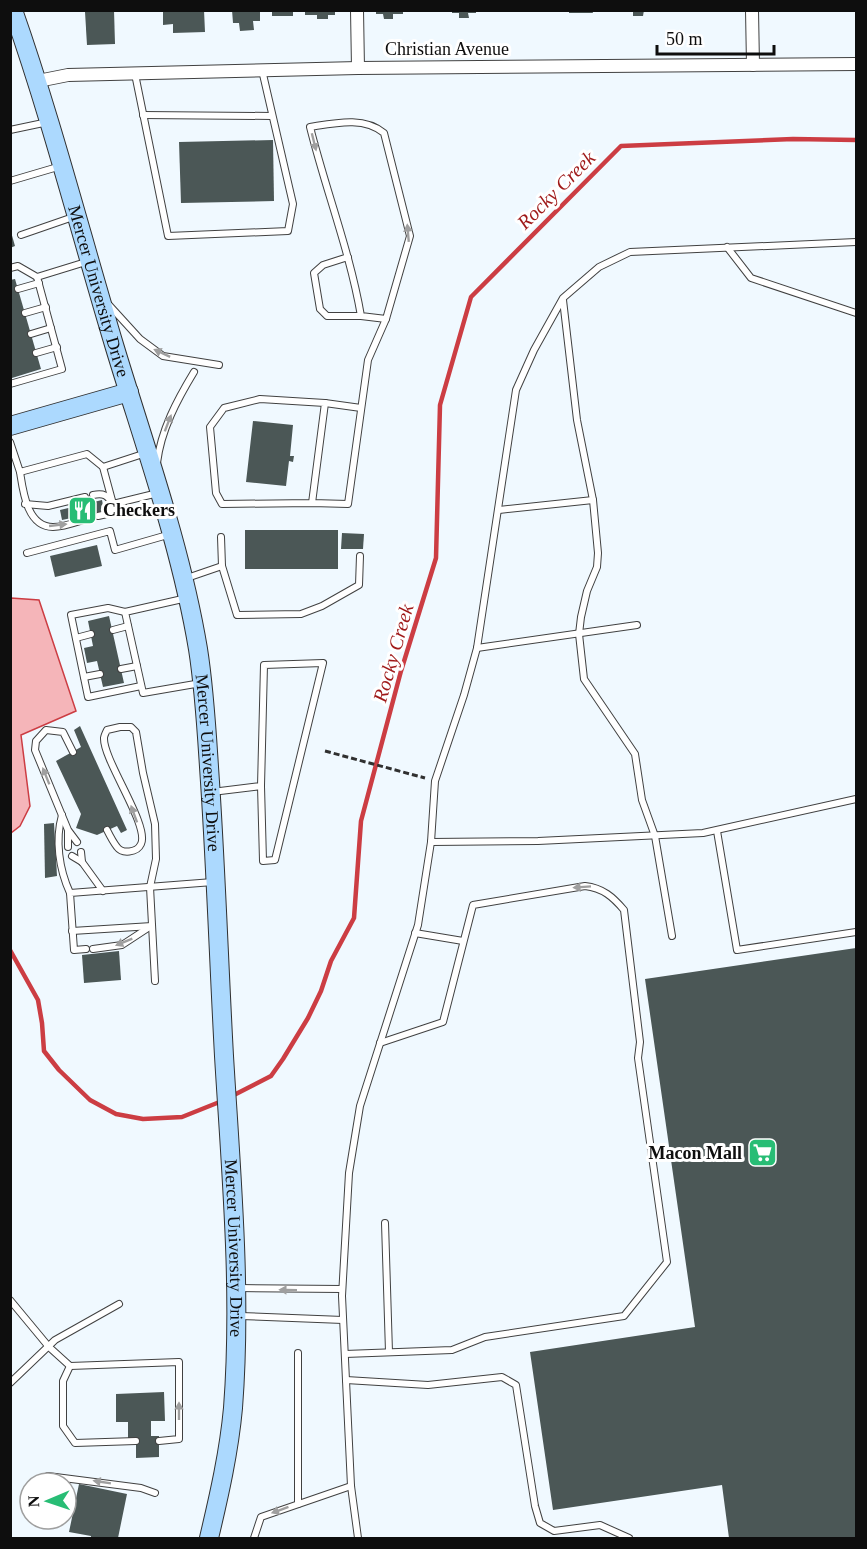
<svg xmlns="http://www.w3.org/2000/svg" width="867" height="1549" font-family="Georgia,serif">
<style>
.water{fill:#f5b5b9;stroke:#cc3d43;stroke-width:1.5}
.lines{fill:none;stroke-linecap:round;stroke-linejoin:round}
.stream{stroke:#cc3d43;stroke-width:4.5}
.building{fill:#4b5756}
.lane-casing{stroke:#414141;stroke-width:8}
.street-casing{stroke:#414141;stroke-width:14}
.secondary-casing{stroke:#303030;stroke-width:20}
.path{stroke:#303030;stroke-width:3;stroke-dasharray:6 3;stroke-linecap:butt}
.lane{stroke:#fff;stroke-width:6}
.street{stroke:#fff;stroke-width:12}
.secondary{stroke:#acd9fe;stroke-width:18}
.oneway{fill:#9f9f9f}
.labels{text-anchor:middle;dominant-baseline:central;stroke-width:6;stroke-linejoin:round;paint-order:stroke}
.street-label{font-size:18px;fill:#0e0e0e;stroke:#fff}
.poi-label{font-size:18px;font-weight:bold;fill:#0e0e0e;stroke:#fff;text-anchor:start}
.water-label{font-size:20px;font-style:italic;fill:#9f1919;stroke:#fff}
</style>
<rect width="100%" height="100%" fill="#f0f9ff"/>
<!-- water -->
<path class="water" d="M11,598L39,600L76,711L21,735L30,806L20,826L11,833Z"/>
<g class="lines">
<!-- stream -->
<g class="stream">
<path d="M10,950L38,1000L42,1023L44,1051L59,1070L90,1100L116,1114L143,1119L182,1117L222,1101"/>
<path d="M232,1096L271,1076L283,1059L308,1018L321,991L331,961L354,918L361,821L401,671L436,558L440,405L471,297L621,146L793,139L856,140"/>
</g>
</g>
<!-- building -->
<g class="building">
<path d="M89,10H114L115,44L87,45L85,12Z"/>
<path d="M163,10H204L205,32L173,33V24L163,25Z"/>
<path d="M232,10H260V21H253L254,30L240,31L239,23H233Z"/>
<rect x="272" y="10" width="21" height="6"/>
<path d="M305,10H335V15H328V19H317V15H305Z"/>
<path d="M376,10H403V14H393V19H384L383,14H376Z"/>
<path d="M452,10H476V13H468L469,18H459V13H452Z"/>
<path d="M569,10H592L593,13H569Z"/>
<path d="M633,10H644L643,16H633Z"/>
<path d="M273,140L274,201L181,203L179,142Z"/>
<path d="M11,232L15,246L10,248V233Z"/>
<path d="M15,279L41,369L12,378L10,280Z"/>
<path d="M253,421L293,425L290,456H294L293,462L289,461L286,486L246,482Z"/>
<path d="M102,500L104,511L62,520L60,510Z"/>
<rect x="245" y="530" width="93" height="39"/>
<path d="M342,533L364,534L363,549H341Z"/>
<path d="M97,545L102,566L55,577L50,556Z"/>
<path d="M109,616L124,683L103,687L97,661L87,663L84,648L93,646L88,621Z"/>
<path d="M80,726L127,830L121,833L117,826L97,835L76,828L81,814L56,761L81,747L74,730Z"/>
<path d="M54,823L57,876L45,878L44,824Z"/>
<path d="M856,948V1538H729L722,1485L553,1510L530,1352L695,1327L645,979Z"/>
<path d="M119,951L121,980L84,983L82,955Z"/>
<path d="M164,1392L165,1421H151V1436H159V1457L136,1458V1438H128V1422H116V1394Z"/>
<path d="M79,1484L127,1494L118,1538H91V1536L69,1532Z"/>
</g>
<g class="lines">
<defs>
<g id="lane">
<path d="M135,74L168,236L288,231L293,204L262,70"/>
<path d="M143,115L272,116"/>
<path d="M10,130L48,122"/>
<path d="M10,181L61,166"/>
<path d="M21,235L76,216"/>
<path d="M727,247L751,278L856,313"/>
<path d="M348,257L323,265L314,273L320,309L327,316H361L386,319L410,236L384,133C364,116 335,123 310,127C326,191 350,252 361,316"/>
<path d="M10,268L18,266L37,277L89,261"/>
<path d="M18,289L39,283"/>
<path d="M563,300L577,420L593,500L598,553L597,567L587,591L581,617L579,634L584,679L635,754L642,800L655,836L672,936"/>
<path d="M109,305L140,339L163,356L219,365"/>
<path d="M25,313L46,307"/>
<path d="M31,334L51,328"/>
<path d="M36,353L57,347"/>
<path d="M10,384L62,369L37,277"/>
<path d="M325,403L361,408"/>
<path d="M10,442L20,472L87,454L103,467L113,504L112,510L107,514L98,516"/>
<path d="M157,463C161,430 177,400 194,372"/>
<path d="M103,467L146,453"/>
<path d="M20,472C23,491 27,527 53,527C65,527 79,521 90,518"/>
<path d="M93,495C104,493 107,495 113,504L158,493"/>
<path d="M312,503L222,504L216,493L210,427L224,408L260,399L325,403L312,503L348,504L368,360L386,319"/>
<path d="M25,504L48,506L85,497"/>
<path d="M499,510L593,500"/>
<path d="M27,553L110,531L115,550L171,534"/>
<path d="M222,566L237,615L301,614L322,606L359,585L360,556"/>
<path d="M187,578L222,566L221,537"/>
<path d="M187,598L125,612L143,693L201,683"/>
<path d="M125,612L108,608L71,615L88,697L141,686"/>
<path d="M113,630L128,626"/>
<path d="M76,638L91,634"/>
<path d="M477,648L637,625"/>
<path d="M121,669L137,666"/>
<path d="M84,677L100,674"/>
<path d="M73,752L63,732L46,730L36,741L35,750L68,830L77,842"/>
<path d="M212,792L261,786L263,861L275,860L323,663L264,665L261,786"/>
<path d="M62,815C55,840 59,869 70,893"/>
<path d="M107,830C110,836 113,842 117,847C122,854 137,853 141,844C150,826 103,760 104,738C104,736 106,732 107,730L120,727H131L136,732L143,773L155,824L156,859L150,887L155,981"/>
<path d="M717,831L737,950L856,932"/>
<path d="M431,842L538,841L703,833L856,799"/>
<path d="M68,847V831"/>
<path d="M81,852L82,862"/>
<path d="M72,856L82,862L103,891"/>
<path d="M72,931L152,926"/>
<path d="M415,933L463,941"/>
<path d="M86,949L74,950L70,893L213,882"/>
<path d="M93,949L122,945L151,926"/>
<path d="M385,1223L389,1352"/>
<path d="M238,1288L342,1289"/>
<path d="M10,1300L49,1347L70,1366L179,1362V1439L159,1441"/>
<path d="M240,1316L343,1320"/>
<path d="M345,1354L452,1350L485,1337L624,1316L667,1262L638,1058L640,1042L624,910C613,897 603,888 585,886L473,905L443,1022L380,1043"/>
<path d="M70,1366L63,1381V1426L75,1443L136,1441"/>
<path d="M346,1380L428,1385L502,1377L516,1385L535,1506L540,1523L554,1531L600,1525L629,1538"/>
<path d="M10,1383L55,1340L119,1304"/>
<path d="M48,1476L141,1488L155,1493"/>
<path d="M298,1504V1353"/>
<path d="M254,1538L261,1517L351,1486"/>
<path d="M358,1538L351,1486L342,1296L349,1173L360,1106L418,925L431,842L435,781L464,695L477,648L516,390L534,350L563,298L599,267L630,252L856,242"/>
</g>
<g id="street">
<path d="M357,10L358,68"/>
<path d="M752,10L753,65"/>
<path d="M38,81L68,75L358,68L856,64"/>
</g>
<g id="secondary">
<path id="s1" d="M13,10C52,121 81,235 115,348C145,447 181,547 198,649C205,693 207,738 210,782C216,873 219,964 224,1056C231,1172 242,1292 233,1408C229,1452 219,1496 209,1538"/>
<path d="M10,426L129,392"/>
</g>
</defs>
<!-- lane casing -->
<use href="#lane" class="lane-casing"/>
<!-- street casing -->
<use href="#street" class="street-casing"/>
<!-- secondary casing -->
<use href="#secondary" class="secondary-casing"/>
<!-- path -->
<path class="path" d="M325,751L425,778"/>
<!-- lane -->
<use href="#lane" class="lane"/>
<!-- street -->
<use href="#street" class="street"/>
<!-- secondary -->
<use href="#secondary" class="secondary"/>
</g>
<!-- one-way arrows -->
<defs><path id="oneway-solid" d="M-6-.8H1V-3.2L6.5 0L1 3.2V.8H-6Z" transform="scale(1.5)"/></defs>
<g class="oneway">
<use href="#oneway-solid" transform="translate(314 142) rotate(76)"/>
<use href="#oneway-solid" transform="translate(408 233) rotate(-95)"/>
<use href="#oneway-solid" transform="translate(162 353) rotate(-155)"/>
<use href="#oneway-solid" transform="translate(168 423) rotate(-69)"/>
<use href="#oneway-solid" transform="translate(58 525) rotate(-6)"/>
<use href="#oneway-solid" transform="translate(46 776) rotate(-112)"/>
<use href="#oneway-solid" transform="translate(134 814) rotate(-110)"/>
<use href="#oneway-solid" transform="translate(582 887) rotate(176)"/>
<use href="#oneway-solid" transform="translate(124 942) rotate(158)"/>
<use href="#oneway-solid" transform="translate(288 1290) rotate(-179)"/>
<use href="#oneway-solid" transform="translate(179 1411) rotate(-90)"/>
<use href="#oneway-solid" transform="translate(102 1482) rotate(-171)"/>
<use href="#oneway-solid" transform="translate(280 1510) rotate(160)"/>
</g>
<!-- icons -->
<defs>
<symbol id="restaurant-square" viewBox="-11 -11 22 22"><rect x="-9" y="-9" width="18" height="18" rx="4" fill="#28bd75" stroke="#fff"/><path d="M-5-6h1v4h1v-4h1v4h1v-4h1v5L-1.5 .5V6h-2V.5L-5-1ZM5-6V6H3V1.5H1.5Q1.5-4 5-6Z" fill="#fff"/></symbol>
<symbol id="supermarket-square" viewBox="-11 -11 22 22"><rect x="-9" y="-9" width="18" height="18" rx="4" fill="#28bd75" stroke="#fff"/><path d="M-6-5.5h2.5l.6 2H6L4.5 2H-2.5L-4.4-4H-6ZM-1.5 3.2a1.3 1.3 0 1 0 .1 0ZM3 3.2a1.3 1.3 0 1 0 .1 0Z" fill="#fff"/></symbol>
</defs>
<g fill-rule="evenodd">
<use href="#restaurant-square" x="66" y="494" width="33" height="33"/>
<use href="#supermarket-square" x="746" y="1136" width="33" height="33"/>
</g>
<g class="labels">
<!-- street labels -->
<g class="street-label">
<text x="447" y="49">Christian Avenue</text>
<text stroke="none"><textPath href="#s1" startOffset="294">Mercer University Drive</textPath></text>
<text stroke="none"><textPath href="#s1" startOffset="780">Mercer University Drive</textPath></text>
<text stroke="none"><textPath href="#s1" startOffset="1266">Mercer University Drive</textPath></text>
</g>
<!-- poi labels -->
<g class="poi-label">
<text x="103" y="510">Checkers</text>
<text x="742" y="1153" text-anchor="end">Macon Mall</text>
</g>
<!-- water labels -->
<g class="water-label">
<text transform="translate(556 190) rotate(-45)">Rocky Creek</text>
<text transform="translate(393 653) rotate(-74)">Rocky Creek</text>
</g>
</g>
<!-- border -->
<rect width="867" height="1549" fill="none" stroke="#0e0e0e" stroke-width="24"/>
<!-- north arrow -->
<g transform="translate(48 1501) rotate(268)"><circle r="28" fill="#ffffff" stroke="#9f9f9f" stroke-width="1.5"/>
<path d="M0-4.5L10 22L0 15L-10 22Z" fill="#28bd75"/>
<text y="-9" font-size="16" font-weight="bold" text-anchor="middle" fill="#0e0e0e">N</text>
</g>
<!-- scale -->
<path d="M657 45v9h117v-9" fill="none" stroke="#0e0e0e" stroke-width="3"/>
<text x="666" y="45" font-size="18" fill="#0e0e0e" stroke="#ffffff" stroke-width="4.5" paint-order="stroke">50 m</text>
</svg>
